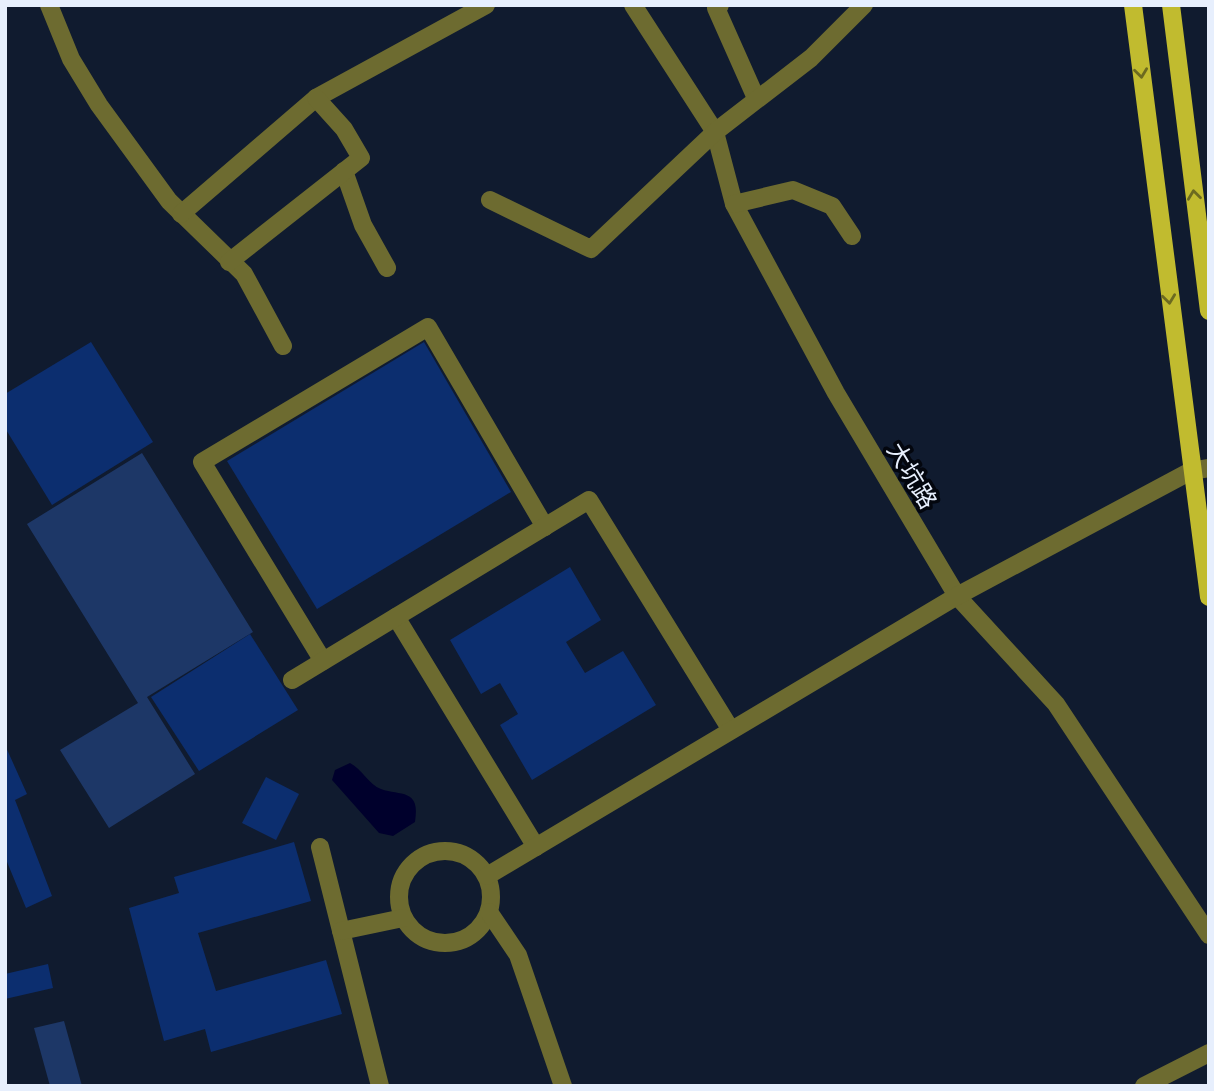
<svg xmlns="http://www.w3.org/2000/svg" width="1214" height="1091" font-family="Barlow,'Noto Sans TC',sans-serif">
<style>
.green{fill:#1d3767}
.water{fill:#00002c}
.building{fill:#0c2e6f}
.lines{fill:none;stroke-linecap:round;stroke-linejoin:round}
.minor{stroke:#6d6b30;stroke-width:18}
.major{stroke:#c1bb2f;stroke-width:18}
.oneway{stroke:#6c6a20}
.labels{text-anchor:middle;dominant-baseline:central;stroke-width:7;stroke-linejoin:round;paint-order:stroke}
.street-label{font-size:24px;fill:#e7effd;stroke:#03060e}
</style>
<rect width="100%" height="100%" fill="#101b2f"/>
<!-- green -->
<g class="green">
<path d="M142,453L253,632L147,697L195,774L109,828L60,750L138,703L27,524Z"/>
<path d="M64,1021L82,1086H50L34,1028Z"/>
</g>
<!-- water -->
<path class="water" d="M350,763C362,769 369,785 381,789C400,796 421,788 415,822L393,836L379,833L332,780L335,770Z"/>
<!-- building -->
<g class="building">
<path d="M91,342L153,442L52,505L5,428V394Z"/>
<path d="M424,342L511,492L317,609L227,461Z"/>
<path d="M570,567L601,620L566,642L585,673L623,651L656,705L532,780L500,725L518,714L500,683L481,694L450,640Z"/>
<path d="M250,634L298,710L199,771L151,697Z"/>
<path d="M5,745L27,794L15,800L52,896L26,908L5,857Z"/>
<path d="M266,777L299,794L276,840L242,823Z"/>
<path d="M294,842L311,901L198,933L216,991L326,960L342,1014L211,1052L205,1029L164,1041L129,908L179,893L174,877Z"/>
<path d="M48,964L53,988L5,999V974Z"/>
</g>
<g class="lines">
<!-- minor -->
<g class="minor">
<path d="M49,5L71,59L99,105L169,201L244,274L283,346"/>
<path d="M633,5L715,132L734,204L836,393L957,596L1056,704L1209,935"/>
<path d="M720,5L716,8L756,98"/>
<path d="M344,171L363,225L387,268"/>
<path d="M490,200L591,249L715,132L811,58L864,5"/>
<path d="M734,204L793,190L832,206L852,236"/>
<path d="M181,214L316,98L486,5"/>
<path d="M229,262L361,158L344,129L316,98"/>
<path d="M396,617L536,847"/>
<path d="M323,661L202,462L428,327L545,527"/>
<path d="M292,680L589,500L731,730"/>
<path d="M320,847L380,1086"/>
<circle cx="445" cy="897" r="46"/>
<path d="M487,876L957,596L1191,471L1209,468"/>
<path d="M489,912L518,955L563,1086"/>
<path d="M341,931L403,918"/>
<path d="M1144,1086L1209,1053"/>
</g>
<!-- major -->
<g class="major">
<path d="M1133,5L1209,597"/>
<path d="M1171,5L1209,311"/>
</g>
</g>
<!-- one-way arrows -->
<defs><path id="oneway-chevron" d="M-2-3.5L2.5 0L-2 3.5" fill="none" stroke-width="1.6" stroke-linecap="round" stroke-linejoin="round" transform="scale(1.75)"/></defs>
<g class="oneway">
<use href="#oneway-chevron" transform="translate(1141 73) rotate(83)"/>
<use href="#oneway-chevron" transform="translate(1194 195) rotate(-97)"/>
<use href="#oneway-chevron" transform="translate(1169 299) rotate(83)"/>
</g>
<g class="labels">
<!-- street labels -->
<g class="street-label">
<text transform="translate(913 475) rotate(59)">大坑路</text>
</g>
</g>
<!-- border -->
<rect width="1214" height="1091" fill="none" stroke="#e7effd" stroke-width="14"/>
</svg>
